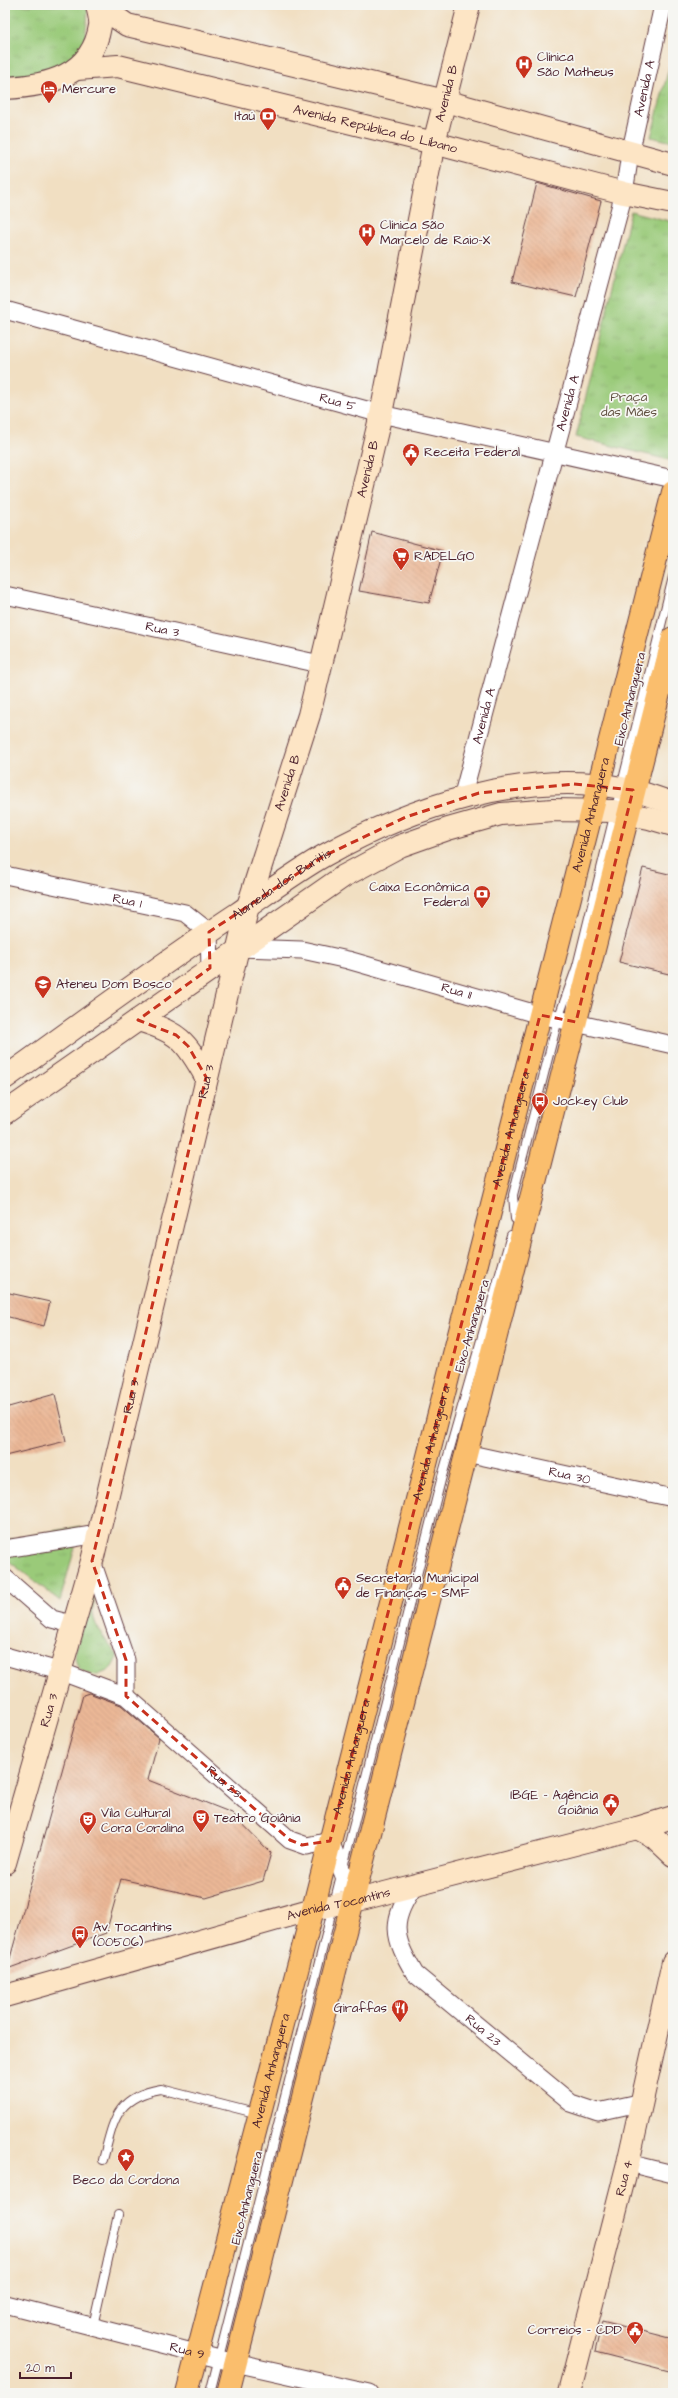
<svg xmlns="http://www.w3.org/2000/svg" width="678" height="2398" font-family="'Architects Daughter',sans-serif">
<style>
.grass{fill:url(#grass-tufts);stroke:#727452}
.building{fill:url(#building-back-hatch)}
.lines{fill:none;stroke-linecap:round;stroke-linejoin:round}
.lane-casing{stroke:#633c42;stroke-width:10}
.street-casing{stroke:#633c42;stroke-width:19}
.secondary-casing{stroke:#633c42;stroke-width:24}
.primary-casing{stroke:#633c42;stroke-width:24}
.lane{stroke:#fff;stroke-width:8}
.street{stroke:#fff;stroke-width:17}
.secondary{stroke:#fde5c5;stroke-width:22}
.primary{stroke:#fabe6d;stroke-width:22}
.marked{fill:none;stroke:#c8321e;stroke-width:3;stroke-dasharray:8 5;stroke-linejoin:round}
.labels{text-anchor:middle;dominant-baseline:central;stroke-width:3.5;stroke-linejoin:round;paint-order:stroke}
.poi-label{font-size:13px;fill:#4a1f2b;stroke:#f6f6f2;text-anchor:start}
.street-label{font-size:13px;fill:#4a1f2b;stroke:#f6f6f2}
.park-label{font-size:13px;fill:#625242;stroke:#f6f6f2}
</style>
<defs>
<pattern id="grass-tufts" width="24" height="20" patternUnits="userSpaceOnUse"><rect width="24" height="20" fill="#9aca79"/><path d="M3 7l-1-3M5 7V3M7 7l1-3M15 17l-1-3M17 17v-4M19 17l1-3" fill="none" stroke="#86ad69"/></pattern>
<pattern id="building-back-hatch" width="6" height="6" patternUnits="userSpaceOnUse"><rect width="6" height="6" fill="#ebb897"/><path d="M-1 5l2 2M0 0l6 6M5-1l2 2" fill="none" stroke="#cb9e82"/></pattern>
</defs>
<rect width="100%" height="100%" fill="#f6f6f2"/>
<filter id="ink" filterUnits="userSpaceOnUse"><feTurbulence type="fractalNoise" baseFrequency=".025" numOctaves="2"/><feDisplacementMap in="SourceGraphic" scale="8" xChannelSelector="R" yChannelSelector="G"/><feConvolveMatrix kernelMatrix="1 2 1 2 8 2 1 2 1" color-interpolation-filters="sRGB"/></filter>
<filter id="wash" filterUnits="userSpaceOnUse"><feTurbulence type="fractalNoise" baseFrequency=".012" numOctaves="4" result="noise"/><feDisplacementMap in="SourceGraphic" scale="16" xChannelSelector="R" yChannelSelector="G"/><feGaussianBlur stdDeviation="0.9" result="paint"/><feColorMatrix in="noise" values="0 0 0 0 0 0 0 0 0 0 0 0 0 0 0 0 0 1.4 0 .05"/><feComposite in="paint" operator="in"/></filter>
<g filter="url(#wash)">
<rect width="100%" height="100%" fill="#f1dfc2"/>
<!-- grass -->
<g class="grass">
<path d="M5,5H86C89,11 87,22 86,29C85,74 39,75 5,79Z"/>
<path d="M673,52V142L651,137Z"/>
<path d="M631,211L673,222V461L576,437Z"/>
<path d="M81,1526L60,1601L5,1558V1540Z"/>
<path d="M93,1586C98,1595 92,1603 93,1613C94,1628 109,1644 118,1656C116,1659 114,1664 112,1667C105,1675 90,1677 82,1671C76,1666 75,1659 75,1653Z"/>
</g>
<g id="blocks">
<!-- building -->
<g class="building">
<path d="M537,183L601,201L576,297L512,282Z"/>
<path d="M372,532L443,551L429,603L359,591Z"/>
<path d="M643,868L673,875V975L619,962Z"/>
<path d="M5,1292L50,1302L44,1326L5,1316Z"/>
<path d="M55,1394L66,1441L5,1456V1408Z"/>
<path d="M89,1693L121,1705L159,1738L148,1780L232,1813L271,1853L263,1881L206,1898L121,1879L106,1933L7,1969L83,1695Z"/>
<path d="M602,2321L673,2339V2372L595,2352Z"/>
</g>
</g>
</g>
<g filter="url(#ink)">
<use href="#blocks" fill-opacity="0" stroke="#633c42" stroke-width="1"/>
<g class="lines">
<defs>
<g id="lane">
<path d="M577,966L570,1021L527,1191L515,1219L513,1195L558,1019Z"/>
<path d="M577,966L673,577"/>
<path d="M103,2160C114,2120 115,2097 161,2089L259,2114"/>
<path d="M93,2326L118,2215"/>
<path d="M210,2393L441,1480L511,1235"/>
</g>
<g id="street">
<path id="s1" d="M5,310L381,414L673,479"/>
<path id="s2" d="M5,595L320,664"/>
<path id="s3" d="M462,798L624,193L630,154L663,5"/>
<path id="s4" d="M5,875L185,913L209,932L210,968"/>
<path id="s5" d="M238,948L302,950L348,960L540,1015L673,1045"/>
<path id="s6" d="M466,1453L673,1498"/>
<path d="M5,1549L98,1534"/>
<path d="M92,1561L126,1660V1696"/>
<path d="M5,1578L52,1619L75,1625"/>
<path id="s7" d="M5,1656L62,1672L126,1696L290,1840L307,1846L330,1841L354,1901"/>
<path id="s8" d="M416,1884C389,1921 393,1937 415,1974L571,2103L598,2112L643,2102"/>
<path d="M628,2163L673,2174"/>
<path id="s9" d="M5,2304L235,2363L369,2393"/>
</g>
<g id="secondary">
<path d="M98,5L127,25L445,101L673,164"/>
<path id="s10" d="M77,69L118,66L434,143L624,193L673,203"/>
<path d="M5,88C48,86 92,76 100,26C101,20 98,11 97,5"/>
<path d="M138,1020C179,1032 186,1041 206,1077"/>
<path id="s11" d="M5,1078C82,1023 158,966 237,914C266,894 295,872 325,855C411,807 523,769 622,788C640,791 656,798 673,803"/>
<path d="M5,1113L344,876L400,846L448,829L501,814L553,810L614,811L649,818L673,825"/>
<path d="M637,1828L654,1837L673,1855"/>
<path id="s12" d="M5,1863L92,1561L248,906L309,715L381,414L434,143L469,5"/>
<path id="s13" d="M5,1996L313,1909L354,1901L637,1828L673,1817"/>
<path id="s14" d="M569,2393L628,2163L673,1962"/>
</g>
<g id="primary">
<path id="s15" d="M187,2393L313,1909L673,492"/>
<path d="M228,2393L673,638"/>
</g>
</defs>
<!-- lane casing -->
<use href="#lane" class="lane-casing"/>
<!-- street casing -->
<use href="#street" class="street-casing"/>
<!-- secondary casing -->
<use href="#secondary" class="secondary-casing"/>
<!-- primary casing -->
<use href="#primary" class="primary-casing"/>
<!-- lane -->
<use href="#lane" class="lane"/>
<!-- street -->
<use href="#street" class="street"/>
<!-- secondary -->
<use href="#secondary" class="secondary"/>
<!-- primary -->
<use href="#primary" class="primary"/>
</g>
</g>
<!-- marked area -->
<path class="marked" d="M574,784L633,790L576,1022L540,1015L330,1841L302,1845L290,1840L126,1696V1660L92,1561L206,1077L188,1046L176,1035L138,1020L210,968L209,932L324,856L406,817L479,793Z"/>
<!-- icons -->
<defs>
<symbol id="hospital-pin" viewBox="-11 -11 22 30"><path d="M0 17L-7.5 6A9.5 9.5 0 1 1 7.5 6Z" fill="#c8321e" stroke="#f6f6f2"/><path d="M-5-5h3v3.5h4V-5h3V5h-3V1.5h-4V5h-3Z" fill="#fff"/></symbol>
<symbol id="hotel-pin" viewBox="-11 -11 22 30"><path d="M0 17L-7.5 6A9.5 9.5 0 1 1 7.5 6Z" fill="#c8321e" stroke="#f6f6f2"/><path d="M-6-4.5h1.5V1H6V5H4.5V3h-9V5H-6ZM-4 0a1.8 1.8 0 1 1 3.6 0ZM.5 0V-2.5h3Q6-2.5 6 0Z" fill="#fff"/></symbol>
<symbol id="bank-pin" viewBox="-11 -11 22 30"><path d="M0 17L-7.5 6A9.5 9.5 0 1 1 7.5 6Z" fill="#c8321e" stroke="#f6f6f2"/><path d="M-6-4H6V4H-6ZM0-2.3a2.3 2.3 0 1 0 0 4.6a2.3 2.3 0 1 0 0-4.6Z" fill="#fff"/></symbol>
<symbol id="civic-pin" viewBox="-11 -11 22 30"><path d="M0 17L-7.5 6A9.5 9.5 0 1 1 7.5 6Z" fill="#c8321e" stroke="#f6f6f2"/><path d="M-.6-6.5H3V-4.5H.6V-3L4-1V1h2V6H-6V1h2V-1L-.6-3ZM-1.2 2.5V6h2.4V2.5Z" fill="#fff"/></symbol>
<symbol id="supermarket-pin" viewBox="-11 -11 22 30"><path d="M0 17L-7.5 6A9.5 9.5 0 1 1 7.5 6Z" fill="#c8321e" stroke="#f6f6f2"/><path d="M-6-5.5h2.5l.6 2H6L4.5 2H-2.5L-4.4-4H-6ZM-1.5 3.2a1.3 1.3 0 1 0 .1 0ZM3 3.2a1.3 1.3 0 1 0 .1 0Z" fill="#fff"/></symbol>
<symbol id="school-pin" viewBox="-11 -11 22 30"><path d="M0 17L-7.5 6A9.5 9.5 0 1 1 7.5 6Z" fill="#c8321e" stroke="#f6f6f2"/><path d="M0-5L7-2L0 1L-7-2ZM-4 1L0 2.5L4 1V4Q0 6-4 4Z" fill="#fff"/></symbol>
<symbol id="bus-pin" viewBox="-11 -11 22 30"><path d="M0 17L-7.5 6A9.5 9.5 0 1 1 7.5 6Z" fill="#c8321e" stroke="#f6f6f2"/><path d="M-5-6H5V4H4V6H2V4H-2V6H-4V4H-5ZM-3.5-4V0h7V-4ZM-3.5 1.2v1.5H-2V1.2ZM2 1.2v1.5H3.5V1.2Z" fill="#fff"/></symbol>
<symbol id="theatre-pin" viewBox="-11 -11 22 30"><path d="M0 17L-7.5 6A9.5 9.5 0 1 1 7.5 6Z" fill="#c8321e" stroke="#f6f6f2"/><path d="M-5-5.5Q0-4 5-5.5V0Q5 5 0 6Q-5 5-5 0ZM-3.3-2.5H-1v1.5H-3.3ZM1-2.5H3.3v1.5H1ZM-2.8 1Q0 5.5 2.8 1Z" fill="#fff"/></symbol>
<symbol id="restaurant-pin" viewBox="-11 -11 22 30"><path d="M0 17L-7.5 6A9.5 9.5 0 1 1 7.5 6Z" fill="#c8321e" stroke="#f6f6f2"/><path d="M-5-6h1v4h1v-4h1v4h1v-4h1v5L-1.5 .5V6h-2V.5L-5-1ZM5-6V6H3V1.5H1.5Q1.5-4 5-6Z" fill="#fff"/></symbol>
<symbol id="sight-pin" viewBox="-11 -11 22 30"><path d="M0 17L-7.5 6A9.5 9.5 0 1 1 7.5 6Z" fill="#c8321e" stroke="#f6f6f2"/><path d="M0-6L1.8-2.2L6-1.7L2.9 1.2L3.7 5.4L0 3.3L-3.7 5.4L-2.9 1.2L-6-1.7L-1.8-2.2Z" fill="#fff"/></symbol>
</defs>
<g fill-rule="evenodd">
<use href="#hospital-pin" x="514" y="54" width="20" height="27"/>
<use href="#hotel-pin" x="39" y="79" width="20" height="27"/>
<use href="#bank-pin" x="258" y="106" width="20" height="27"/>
<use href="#hospital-pin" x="357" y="222" width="20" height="27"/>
<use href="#civic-pin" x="401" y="442" width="20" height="27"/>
<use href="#supermarket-pin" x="391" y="546" width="20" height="27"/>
<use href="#bank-pin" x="472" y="884" width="20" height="27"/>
<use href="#school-pin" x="33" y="974" width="20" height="27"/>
<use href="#bus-pin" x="530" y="1091" width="20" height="27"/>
<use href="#civic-pin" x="333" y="1575" width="20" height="27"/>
<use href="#civic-pin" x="601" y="1792" width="20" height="27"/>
<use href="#theatre-pin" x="191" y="1808" width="20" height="27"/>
<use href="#theatre-pin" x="78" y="1810" width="20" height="27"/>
<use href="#bus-pin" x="70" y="1924" width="20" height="27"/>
<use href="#restaurant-pin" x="390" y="1998" width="20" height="27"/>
<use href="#sight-pin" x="116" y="2147" width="20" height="27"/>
<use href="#civic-pin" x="625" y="2320" width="20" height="27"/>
</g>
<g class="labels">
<!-- poi labels -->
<g class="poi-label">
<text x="537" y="57">Clínica<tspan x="537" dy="15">São Matheus</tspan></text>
<text x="62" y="89">Mercure</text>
<text x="255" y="116" text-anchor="end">Itaú</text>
<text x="380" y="225">Clínica São<tspan x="380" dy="15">Marcelo de Raio-X</tspan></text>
<text x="424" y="452">Receita Federal</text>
<text x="414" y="556">RADELGO</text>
<text x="469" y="887" text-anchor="end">Caixa Econômica<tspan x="469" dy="15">Federal</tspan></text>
<text x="56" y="984">Ateneu Dom Bosco</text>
<text x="553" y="1101">Jockey Club</text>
<text x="356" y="1578">Secretaria Municipal<tspan x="356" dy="15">de Finanças - SMF</tspan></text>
<text x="598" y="1795" text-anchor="end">IBGE - Agência<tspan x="598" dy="15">Goiânia</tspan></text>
<text x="101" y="1813">Vila Cultural<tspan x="101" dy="15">Cora Coralina</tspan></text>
<text x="214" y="1818">Teatro Goiânia</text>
<text x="93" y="1927">Av. Tocantins<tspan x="93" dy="15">(00506)</tspan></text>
<text x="387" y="2008" text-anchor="end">Giraffas</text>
<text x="126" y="2180" text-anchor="middle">Beco da Cordona</text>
<text x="622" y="2330" text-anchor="end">Correios - CDD</text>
</g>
<!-- street labels -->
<g class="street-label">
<text stroke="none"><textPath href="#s3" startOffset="733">Avenida A</textPath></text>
<text stroke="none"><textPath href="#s12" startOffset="1825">Avenida B</textPath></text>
<text stroke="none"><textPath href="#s10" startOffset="306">Avenida República do Líbano</textPath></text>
<text stroke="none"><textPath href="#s1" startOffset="345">Rua 5</textPath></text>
<text stroke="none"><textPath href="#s3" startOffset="409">Avenida A</textPath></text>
<text stroke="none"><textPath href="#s12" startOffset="1441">Avenida B</textPath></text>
<text stroke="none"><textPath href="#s2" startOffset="161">Rua 3</textPath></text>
<text transform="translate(630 699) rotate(-76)">Eixo-Anhanguera</text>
<text stroke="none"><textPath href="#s3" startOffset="85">Avenida A</textPath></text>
<text stroke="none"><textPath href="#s12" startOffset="1117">Avenida B</textPath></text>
<text stroke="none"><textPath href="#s15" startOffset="1629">Avenida Anhanguera</textPath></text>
<text stroke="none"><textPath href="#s11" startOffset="338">Alameda dos Buritis</textPath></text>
<text stroke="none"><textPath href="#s4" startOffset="125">Rua 1</textPath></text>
<text stroke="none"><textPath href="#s5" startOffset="224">Rua 11</textPath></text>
<text stroke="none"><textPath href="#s12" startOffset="807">Rua 3</textPath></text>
<text stroke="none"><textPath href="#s15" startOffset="1305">Avenida Anhanguera</textPath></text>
<text transform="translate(472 1326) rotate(-74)">Eixo-Anhanguera</text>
<text stroke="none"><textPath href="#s12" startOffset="483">Rua 3</textPath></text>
<text stroke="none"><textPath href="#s15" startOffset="981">Avenida Anhanguera</textPath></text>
<text stroke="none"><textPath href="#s6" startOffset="106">Rua 30</textPath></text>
<text stroke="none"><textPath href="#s12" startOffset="159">Rua 3</textPath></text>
<text stroke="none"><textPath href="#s15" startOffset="657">Avenida Anhanguera</textPath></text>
<text stroke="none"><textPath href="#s7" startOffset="258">Rua 23</textPath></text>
<text stroke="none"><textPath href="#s13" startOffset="346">Avenida Tocantins</textPath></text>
<text stroke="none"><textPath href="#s8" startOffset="187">Rua 23</textPath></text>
<text stroke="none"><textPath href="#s15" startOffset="333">Avenida Anhanguera</textPath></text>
<text stroke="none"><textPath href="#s14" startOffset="222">Rua 4</textPath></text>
<text transform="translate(247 2198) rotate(-76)">Eixo-Anhanguera</text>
<text stroke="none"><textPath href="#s9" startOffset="188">Rua 9</textPath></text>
</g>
<!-- park labels -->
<g class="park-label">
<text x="629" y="397">Praça<tspan x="629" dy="15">das Mães</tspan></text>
</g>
</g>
<!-- margin -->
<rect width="678" height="2398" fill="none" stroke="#f6f6f2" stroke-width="20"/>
<!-- scale -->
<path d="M20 2372v6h51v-6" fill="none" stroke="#4a1f2b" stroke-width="2"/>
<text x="26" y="2372" font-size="12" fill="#4a1f2b" stroke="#f6f6f2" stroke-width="3" paint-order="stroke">20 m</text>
</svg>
